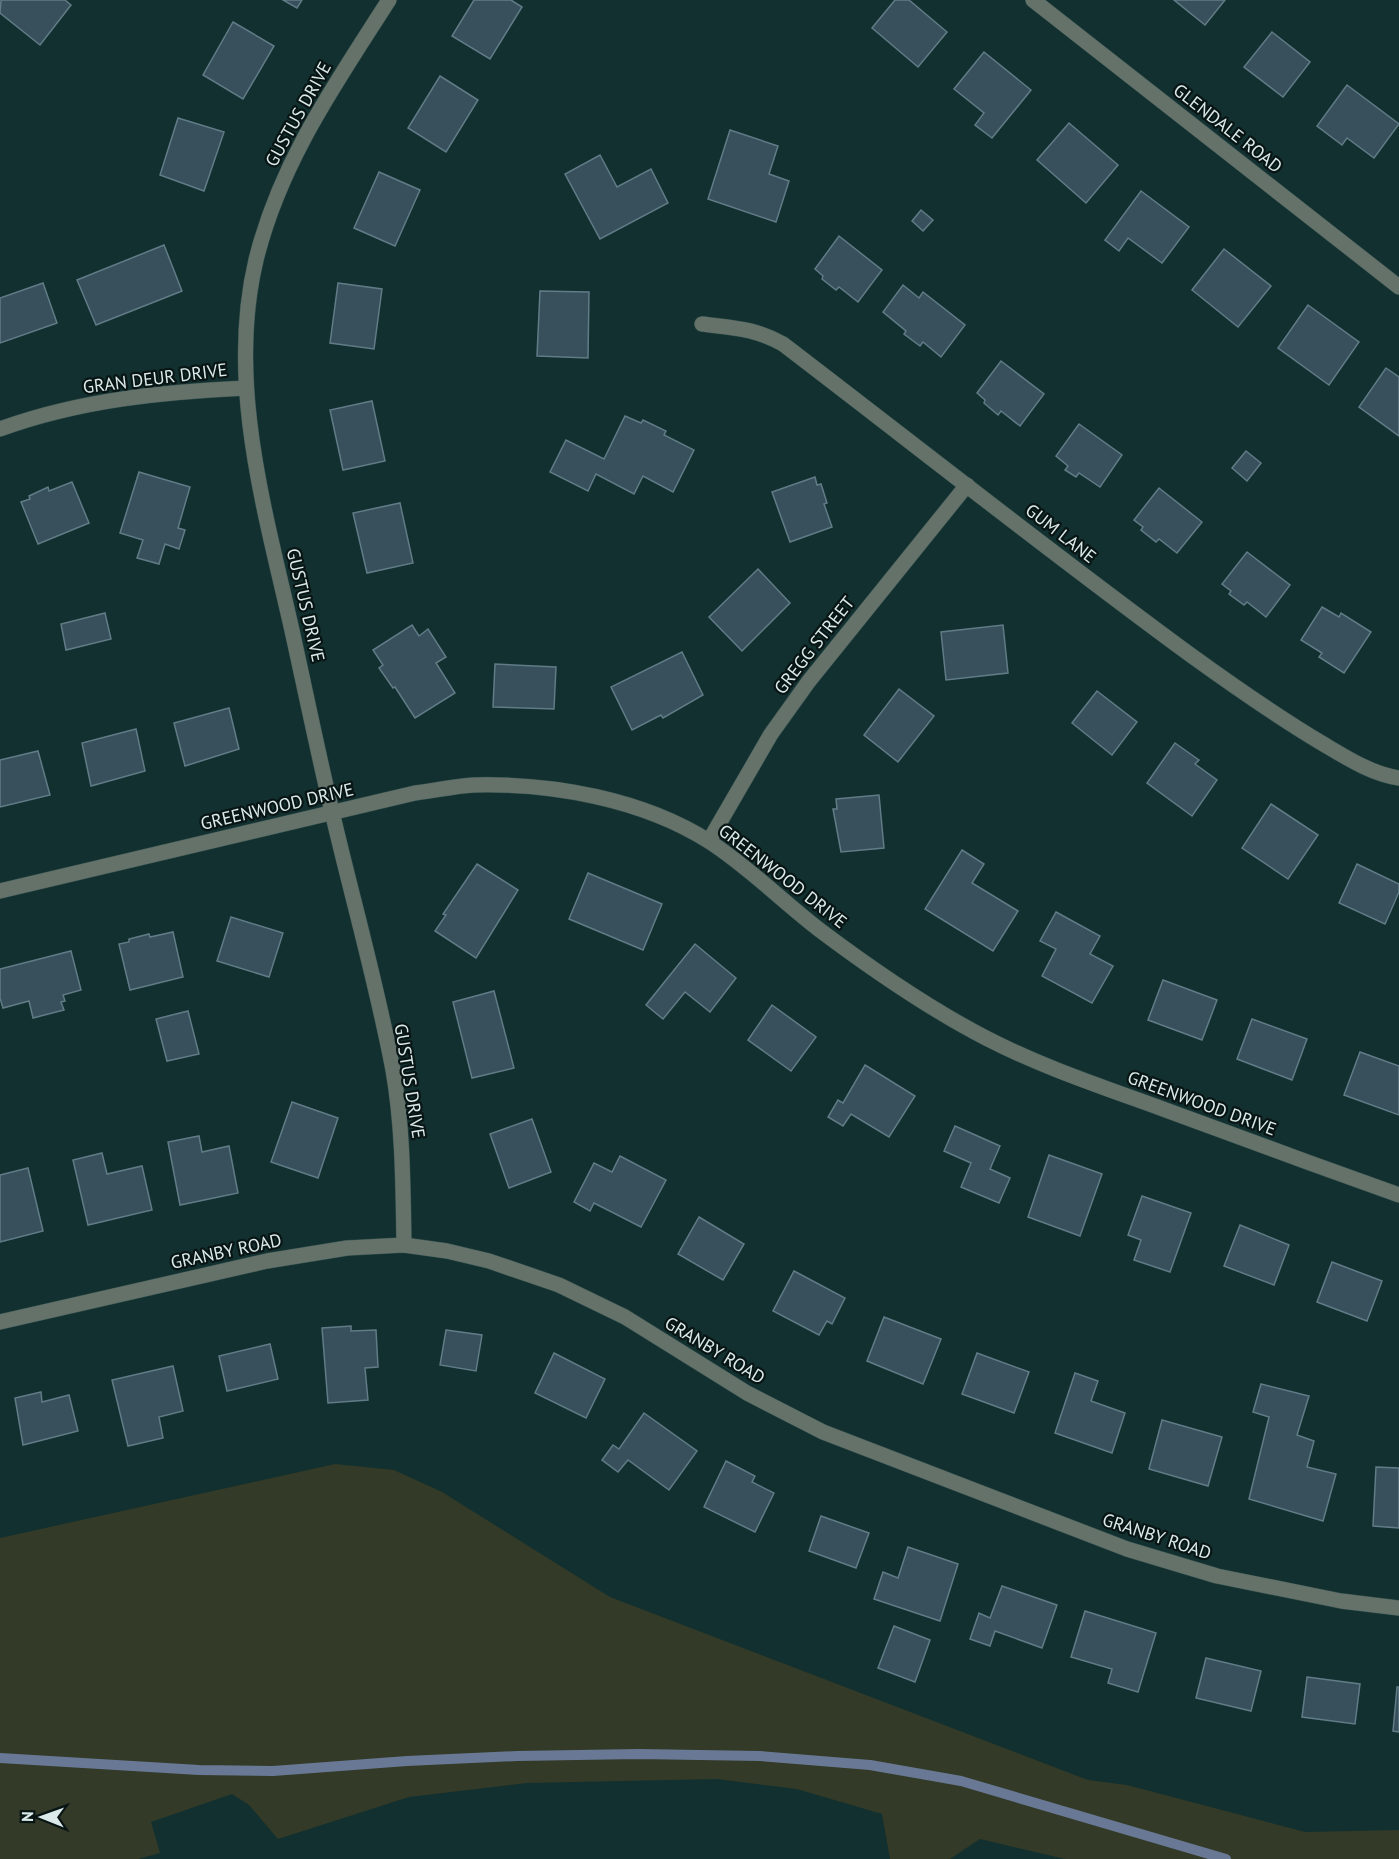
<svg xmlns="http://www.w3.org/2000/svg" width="1399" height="1859" font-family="'PT Sans',sans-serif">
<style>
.green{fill:#333a28}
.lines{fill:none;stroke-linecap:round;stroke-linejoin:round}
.stream{stroke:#697995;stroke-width:10}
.building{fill:#37505c;stroke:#617b87;stroke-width:1.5}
.minor-casing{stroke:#324e4d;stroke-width:16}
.minor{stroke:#647269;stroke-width:15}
.labels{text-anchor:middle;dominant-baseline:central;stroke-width:4.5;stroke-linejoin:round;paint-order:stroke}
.street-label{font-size:18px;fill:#daebea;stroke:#091515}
</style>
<rect width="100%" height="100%" fill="#12302f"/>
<!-- green -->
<path class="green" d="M335,1464L394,1470L442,1492L610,1597L1088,1780L1127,1785L1305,1832L1399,1830V1859H1065L980,1839L950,1859H890L882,1814L797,1789L717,1779L527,1783L409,1797L278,1839L249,1805L232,1794L151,1822L160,1853L138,1859H0V1538Z"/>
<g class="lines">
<!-- stream -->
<path class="stream" d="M0,1758L199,1770L273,1771L407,1761L517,1756L639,1754L760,1756L870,1765L961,1781L1226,1859"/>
</g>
<!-- building -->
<g class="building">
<path d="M65,0L71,5L40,45L0,13L1,0Z"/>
<path d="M283,0H302L297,8Z"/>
<path d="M474,0H511L522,7L490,59L452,36Z"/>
<path d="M895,0H909L947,32L918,67L872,28Z"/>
<path d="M1174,0H1225L1205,25Z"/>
<path d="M233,22L274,46L243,99L203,75Z"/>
<path d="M1272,32L1310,62L1283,97L1244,67Z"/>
<path d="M984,52L1031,90L992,138L975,125L984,113L954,89Z"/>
<path d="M440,76L478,100L446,152L408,128Z"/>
<path d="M1347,85L1399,124L1374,158L1347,138L1342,145L1317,126Z"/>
<path d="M178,118L224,132L204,191L160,175Z"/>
<path d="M1069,123L1118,165L1086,203L1037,160Z"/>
<path d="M730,130L778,146L769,174L789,181L776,222L708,199Z"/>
<path d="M600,155L617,187L651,169L668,203L600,239L565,174Z"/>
<path d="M379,172L420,190L395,246L354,228Z"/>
<path d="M1141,191L1189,227L1162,263L1128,238L1119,251L1105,240Z"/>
<path d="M921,210L933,220L923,231L912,221Z"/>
<path d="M839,236L882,270L858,302L839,287L836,290L822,279L823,276L815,269Z"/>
<path d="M164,245L182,291L96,325L77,280Z"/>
<path d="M1224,249L1271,286L1238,327L1192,290Z"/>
<path d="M43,283L57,323L0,343V298Z"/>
<path d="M338,283L382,289L374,349L330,343Z"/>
<path d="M903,285L919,298L923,292L965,325L941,357L923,342L920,346L904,334L906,331L883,312Z"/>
<path d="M540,291L589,292L588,358L537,356Z"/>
<path d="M1308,305L1359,342L1329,385L1278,348Z"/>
<path d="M1001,361L1044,394L1020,426L1001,411L998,415L984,403L985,400L977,393Z"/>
<path d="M1386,368L1399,377V436L1359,407Z"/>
<path d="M372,401L385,461L343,470L330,410Z"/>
<path d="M625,416L641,423L643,420L666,431L664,435L694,450L673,492L643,476L634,494L596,474L588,491L550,472L566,440L604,459Z"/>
<path d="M1079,424L1122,455L1100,487L1079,473L1076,477L1065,470L1068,466L1056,456Z"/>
<path d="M1246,451L1261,463L1247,481L1232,468Z"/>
<path d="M139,472L190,487L178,528L185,530L179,549L165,544L159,564L137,558L143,540L120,533Z"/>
<path d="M815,477L817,485L821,484L827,503L824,504L832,527L790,542L772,492Z"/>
<path d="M72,482L89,523L38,544L21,502L30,499L29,496L48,487L49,491Z"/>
<path d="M1159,488L1202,522L1177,553L1159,539L1156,542L1141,530L1143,527L1134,520Z"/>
<path d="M400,503L413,563L367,573L353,513Z"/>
<path d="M1247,552L1290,585L1266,617L1247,602L1244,605L1229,594L1231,591L1222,584Z"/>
<path d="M758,569L790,603L742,651L709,617Z"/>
<path d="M1322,607L1339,617L1341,613L1371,632L1344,673L1319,657L1322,653L1301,640Z"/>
<path d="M105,613L111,639L66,650L61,624Z"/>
<path d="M412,625L419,636L428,629L446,657L436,663L455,693L415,718L395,687L393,688L379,668L383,665L373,650Z"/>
<path d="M1003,625L1008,673L946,680L941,632Z"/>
<path d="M682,652L703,695L663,718L661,715L632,730L611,687Z"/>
<path d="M495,664L556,667L554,709L493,707Z"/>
<path d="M899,689L934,716L898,762L864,735Z"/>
<path d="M1097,691L1137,722L1112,755L1072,723Z"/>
<path d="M229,708L239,749L185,766L174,723Z"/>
<path d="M136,729L145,771L91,786L82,743Z"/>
<path d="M1175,743L1199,760L1195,764L1217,780L1192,816L1147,783Z"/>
<path d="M38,751L50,795L0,807V760Z"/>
<path d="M879,795L884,848L841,852L833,809H837L836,799Z"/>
<path d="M1271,804L1318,835L1288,879L1242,848Z"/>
<path d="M962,850L984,864L972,883L1018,911L993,951L925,909Z"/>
<path d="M477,864L518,890L476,958L435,931L446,915L443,914Z"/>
<path d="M1357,864L1399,884V892L1385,924L1339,903Z"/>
<path d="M588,873L662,904L643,950L569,919Z"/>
<path d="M1056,912L1100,936L1090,954L1113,966L1092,1003L1042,976L1056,949L1040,941Z"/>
<path d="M231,917L283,933L269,977L217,961Z"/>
<path d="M173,932L183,977L130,990L119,944L129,942V939L149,934L150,937Z"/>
<path d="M695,944L736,978L710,1012L685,992L663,1019L646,1005Z"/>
<path d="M71,951L81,990L63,995L65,1001L61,1002L64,1010L33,1018L29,1001L3,1008L0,998V969Z"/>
<path d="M1163,980L1217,1000L1202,1040L1148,1020Z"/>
<path d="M494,991L514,1068L472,1078L453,1002Z"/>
<path d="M772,1005L816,1037L791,1071L748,1040Z"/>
<path d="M188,1011L199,1054L167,1061L156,1019Z"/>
<path d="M1252,1019L1307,1039L1292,1080L1237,1059Z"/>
<path d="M1360,1052L1399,1066V1115L1344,1095Z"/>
<path d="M865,1065L915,1096L889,1137L851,1114L843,1126L828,1117L838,1100L843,1103Z"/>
<path d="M292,1102L338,1118L318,1178L271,1162Z"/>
<path d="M532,1119L551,1172L509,1188L490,1134Z"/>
<path d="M955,1126L1000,1146L990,1169L1010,1178L999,1203L961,1187L971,1163L944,1151Z"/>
<path d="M199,1136L202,1152L229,1146L238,1193L180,1205L168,1142Z"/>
<path d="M102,1153L107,1174L142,1166L152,1210L88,1225L73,1160Z"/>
<path d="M1049,1155L1102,1174L1080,1236L1028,1217Z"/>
<path d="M620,1156L666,1180L641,1227L594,1203L590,1211L574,1202L594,1163L612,1172Z"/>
<path d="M28,1168L43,1231L0,1242V1175Z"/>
<path d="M1142,1196L1191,1213L1170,1272L1134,1260L1141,1240L1128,1235Z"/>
<path d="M699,1217L744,1244L723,1280L678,1254Z"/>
<path d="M1240,1225L1289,1245L1274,1285L1224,1266Z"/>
<path d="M1332,1262L1382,1281L1367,1321L1317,1302Z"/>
<path d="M794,1271L845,1298L832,1324L827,1321L819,1335L773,1311Z"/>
<path d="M884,1317L941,1339L923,1384L867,1361Z"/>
<path d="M351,1326V1331L376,1330L378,1367L365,1368L368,1400L328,1403L322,1328Z"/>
<path d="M446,1330L482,1335L476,1371L440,1365Z"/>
<path d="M270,1344L278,1379L227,1391L219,1356Z"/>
<path d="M554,1353L605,1379L586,1418L535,1393Z"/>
<path d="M977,1353L1029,1372L1014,1413L962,1394Z"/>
<path d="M173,1366L183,1411L159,1417L163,1438L128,1446L112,1380Z"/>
<path d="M1075,1373L1098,1381L1091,1401L1125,1413L1112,1453L1055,1433Z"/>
<path d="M1261,1384L1309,1396L1297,1435L1314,1441L1307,1467L1336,1474L1323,1521L1249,1499L1269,1417L1253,1412Z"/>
<path d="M41,1392L42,1402L69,1395L78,1431L23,1445L15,1398Z"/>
<path d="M644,1413L697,1451L669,1490L628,1460L618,1472L602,1460L613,1445L619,1449Z"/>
<path d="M1162,1420L1222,1437L1208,1486L1149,1469Z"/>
<path d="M726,1461L755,1476L752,1482L774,1493L755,1532L704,1507Z"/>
<path d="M1376,1467L1399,1468V1528L1373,1526Z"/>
<path d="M821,1516L869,1533L856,1568L809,1551Z"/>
<path d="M908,1547L958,1564L940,1621L874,1599L883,1572L898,1578Z"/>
<path d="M1002,1586L1057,1605L1042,1648L995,1631L990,1646L970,1639L979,1613L990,1618Z"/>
<path d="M1085,1611L1156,1633L1138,1692L1108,1683L1112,1669L1071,1657Z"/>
<path d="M894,1626L930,1640L915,1682L878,1668Z"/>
<path d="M1206,1658L1261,1671L1251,1711L1196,1698Z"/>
<path d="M1307,1677L1360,1684L1355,1724L1302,1717Z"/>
<path d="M1397,1687H1399V1732L1393,1731Z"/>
</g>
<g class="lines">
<defs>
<g id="minor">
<path d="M389,0C336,83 280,162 256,260C227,381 264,507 291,626C305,689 318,753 333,816C353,901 377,985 393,1070C403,1127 403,1187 404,1245"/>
<path d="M1033,0L1399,287"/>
<path d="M702,324C733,328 755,328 783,344C919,448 1054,555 1192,656C1235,687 1279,718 1325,745C1347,758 1372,774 1399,778"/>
<path d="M0,429C80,400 162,392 246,388"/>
<path d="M709,841L771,734L809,681L967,485"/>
<path d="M0,891L415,793C434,791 454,786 474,785C552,783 643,799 710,842C750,868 783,902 821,931C873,970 928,1008 986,1038C1042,1067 1103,1087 1163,1109C1242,1138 1320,1167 1399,1195"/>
<path d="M0,1322L267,1261L347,1248L404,1245L447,1251L489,1261L559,1285L625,1317L747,1393L823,1432L1127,1549L1217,1576L1341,1601L1399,1608"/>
</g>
</defs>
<!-- minor casing -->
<use href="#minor" class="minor-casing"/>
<!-- minor -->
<use href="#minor" class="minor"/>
</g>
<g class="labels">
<!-- street labels -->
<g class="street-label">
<text transform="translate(298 114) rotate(-61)">GUSTUS DRIVE</text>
<text transform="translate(1228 128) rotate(38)">GLENDALE ROAD</text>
<text transform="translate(155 378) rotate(-7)">GRAN DEUR DRIVE</text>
<text transform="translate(1061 533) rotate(38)">GUM LANE</text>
<text transform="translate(306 605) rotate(77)">GUSTUS DRIVE</text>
<text transform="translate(814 645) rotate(-52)">GREGG STREET</text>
<text transform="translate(277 806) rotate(-13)">GREENWOOD DRIVE</text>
<text transform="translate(783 876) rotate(38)">GREENWOOD DRIVE</text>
<text transform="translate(410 1081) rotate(81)">GUSTUS DRIVE</text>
<text transform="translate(1202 1103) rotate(20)">GREENWOOD DRIVE</text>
<text transform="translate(226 1251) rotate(-12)">GRANBY ROAD</text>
<text transform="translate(715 1350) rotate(31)">GRANBY ROAD</text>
<text transform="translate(1157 1536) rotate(18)">GRANBY ROAD</text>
</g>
</g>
<!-- north arrow -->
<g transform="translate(42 1817) rotate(271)" stroke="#091515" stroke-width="4.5" paint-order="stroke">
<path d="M0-4.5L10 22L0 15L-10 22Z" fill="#daebea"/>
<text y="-9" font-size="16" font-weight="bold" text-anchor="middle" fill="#daebea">N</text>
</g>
</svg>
